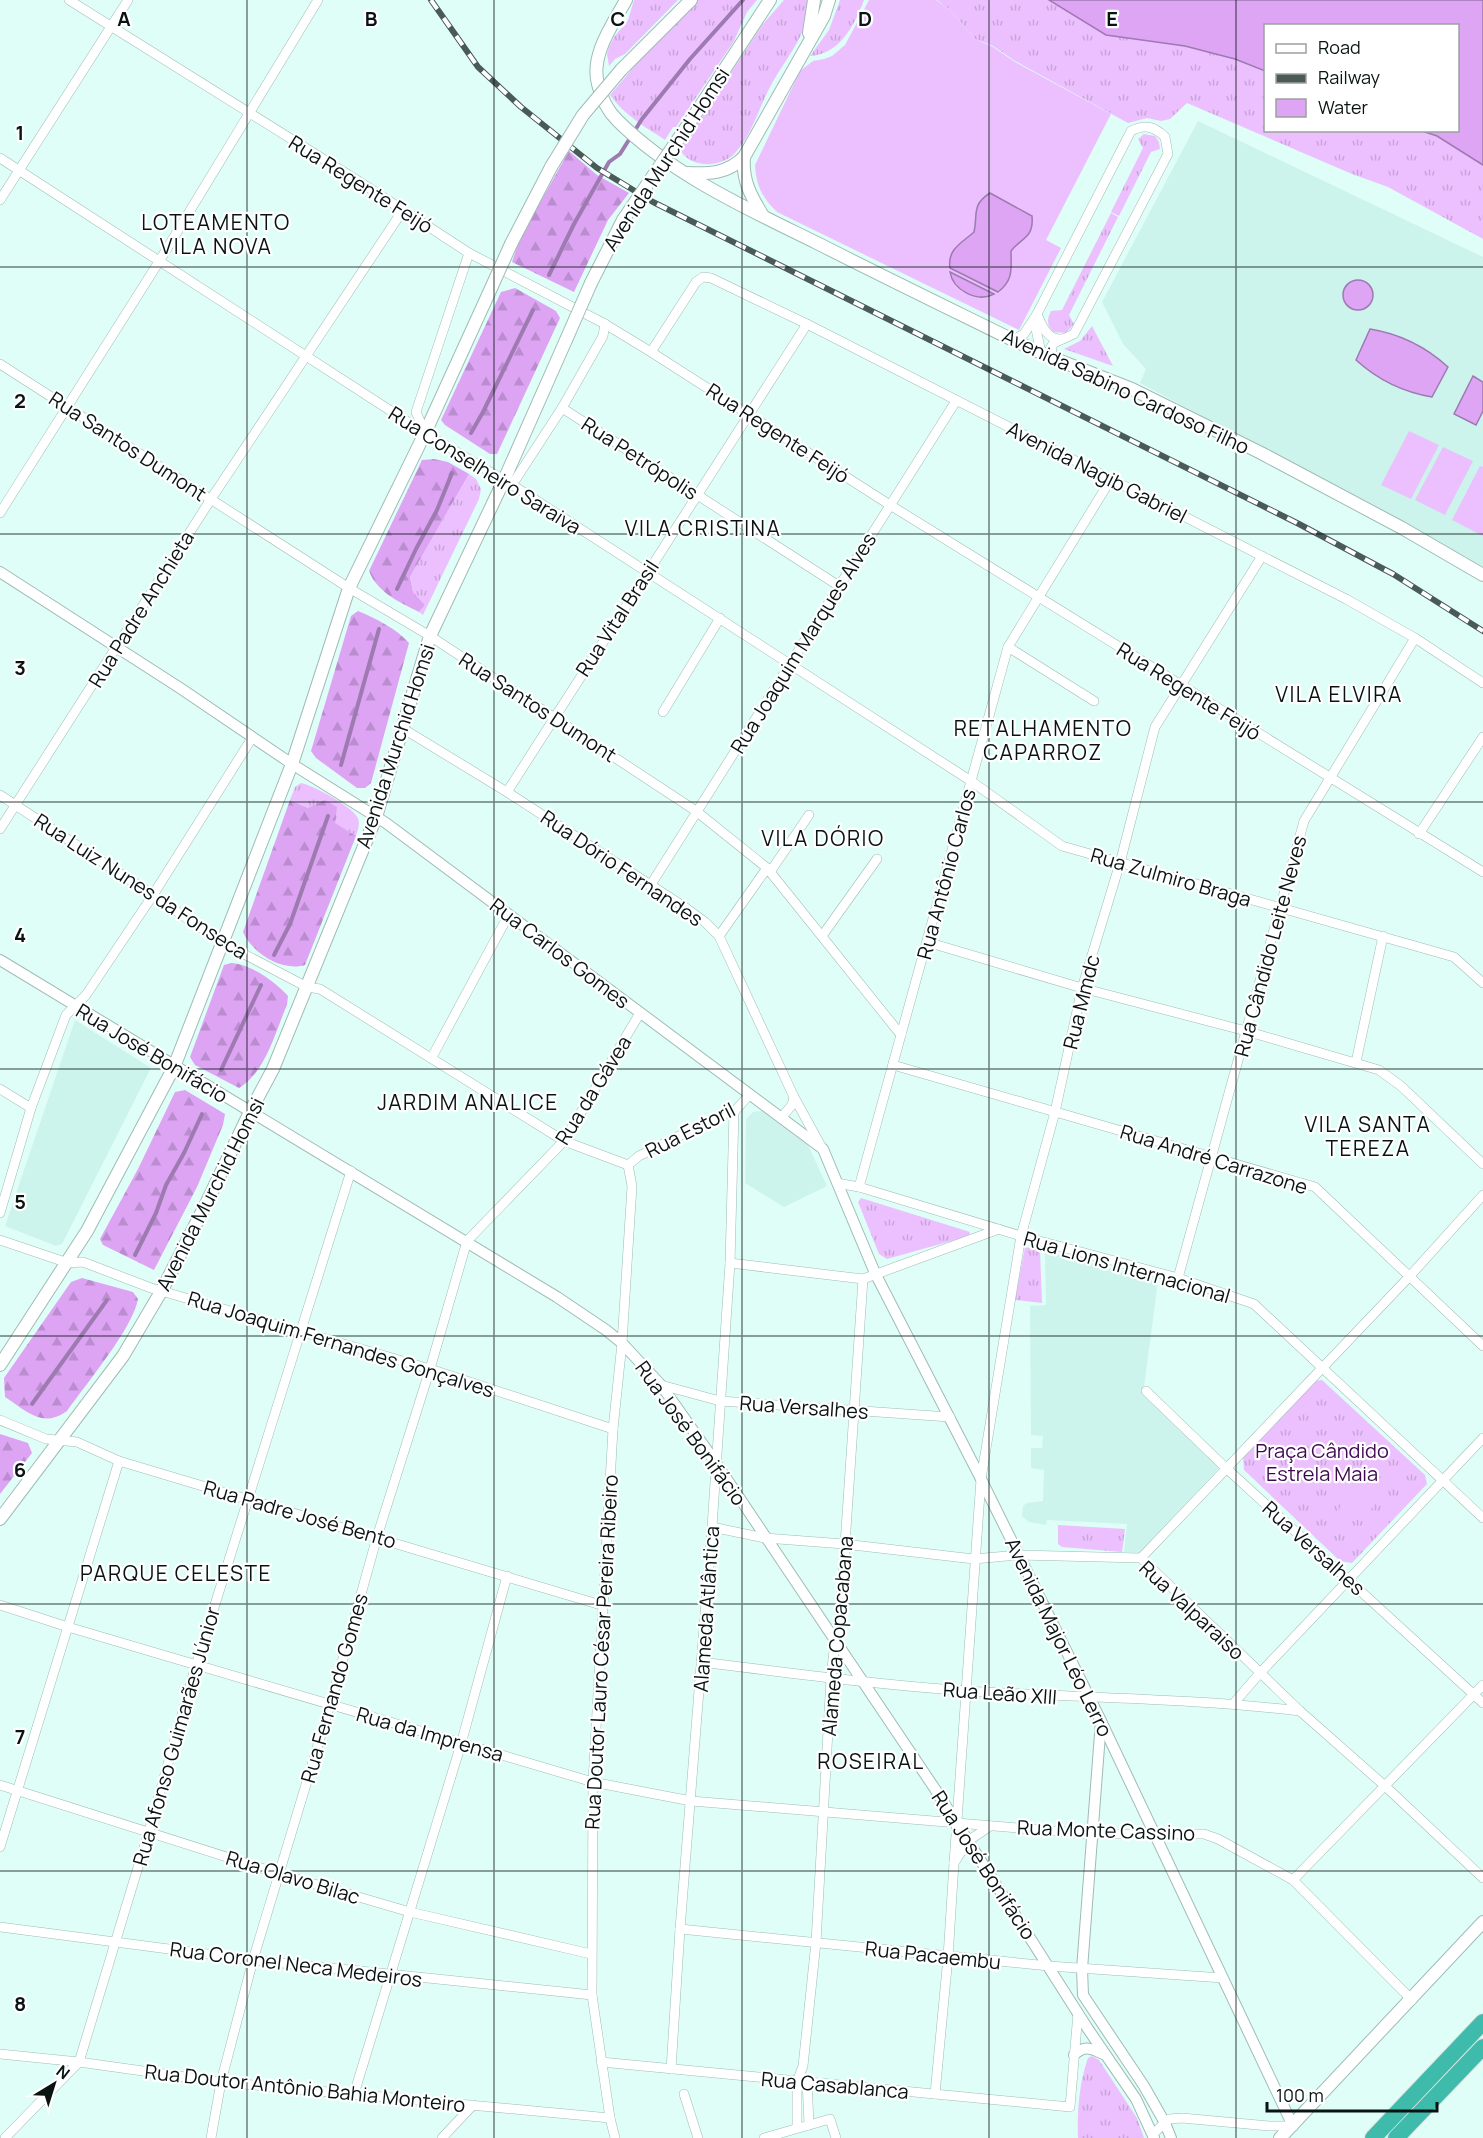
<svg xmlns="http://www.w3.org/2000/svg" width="1483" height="2138" font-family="Manrope,sans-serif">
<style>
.built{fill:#ccf4ed}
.grass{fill:url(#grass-tufts)}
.forest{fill:url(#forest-firs)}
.garden{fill:#ecc0fe}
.water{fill:#dda5f4;stroke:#9d7ab0;stroke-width:1.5}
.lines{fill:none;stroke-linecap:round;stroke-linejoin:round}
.stream{stroke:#9d7ab0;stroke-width:4}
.minor-casing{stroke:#9fbbb6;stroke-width:10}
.tertiary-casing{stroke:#9fbbb6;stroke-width:12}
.secondary-casing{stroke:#9fbbb6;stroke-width:14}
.motorway-casing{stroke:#e1e3e3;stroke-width:18}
.minor{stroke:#fff;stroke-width:9}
.tertiary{stroke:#fff;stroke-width:10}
.secondary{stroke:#fff;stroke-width:12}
.motorway{stroke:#3fbbab;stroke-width:16}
.rail-casing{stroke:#495a57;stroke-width:6}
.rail{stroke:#fff;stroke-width:4;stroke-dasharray:11;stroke-linecap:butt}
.secondary-bridge-casing{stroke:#9fbbb6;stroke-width:14;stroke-linecap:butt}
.secondary-bridge{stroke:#fff;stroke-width:12}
.grid{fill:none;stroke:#091412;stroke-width:1.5;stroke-opacity:0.55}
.labels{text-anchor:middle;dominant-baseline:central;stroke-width:4.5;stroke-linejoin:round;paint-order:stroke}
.street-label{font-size:20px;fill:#091412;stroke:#fff}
.park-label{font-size:20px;fill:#3f0950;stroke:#fff}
.neighbourhood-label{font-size:21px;letter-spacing:1.5px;fill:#091412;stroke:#fff}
.grid-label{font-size:20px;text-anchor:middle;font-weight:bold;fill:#091412;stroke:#fff;stroke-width:4.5;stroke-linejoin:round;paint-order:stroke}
</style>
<defs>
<pattern id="grass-tufts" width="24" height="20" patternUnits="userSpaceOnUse" patternTransform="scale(1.5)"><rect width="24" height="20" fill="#ecc0fe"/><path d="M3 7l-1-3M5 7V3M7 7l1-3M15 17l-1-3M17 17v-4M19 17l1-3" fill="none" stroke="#c9a4d9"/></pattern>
<pattern id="forest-firs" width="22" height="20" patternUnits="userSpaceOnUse" patternTransform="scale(1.5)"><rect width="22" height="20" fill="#dca4f3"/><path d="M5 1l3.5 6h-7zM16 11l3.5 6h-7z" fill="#bb8ccf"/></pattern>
</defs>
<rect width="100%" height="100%" fill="#e0fef8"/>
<!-- built -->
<g class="built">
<path d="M1198,121L1483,257V567L1140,383L1146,369L1123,344L1102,302Z"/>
<path d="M75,1020L151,1068L62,1244L56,1246L5,1226Z"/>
<path d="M762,1111L808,1145L827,1186L784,1207L745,1183L746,1119L753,1112Z"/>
<path d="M1045,1251L1158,1281L1143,1395L1219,1468L1139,1553L1124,1552L1127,1524L1047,1520L1046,1525L1029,1522L1022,1516L1023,1506L1027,1503L1043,1501L1044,1470L1031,1468V1448H1042L1043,1436L1031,1435L1030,1306L1046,1305Z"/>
</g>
<!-- grass -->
<g class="grass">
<path d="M634,0H678L625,54L615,59L609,66L607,54L609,47L614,37L628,20Z"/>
<path d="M697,0H757L747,12L734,41L676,127H673L665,140C644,126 624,115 610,95L655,42Z"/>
<path d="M784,0H809C808,7 808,16 806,23C798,47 779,68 768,91C758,111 751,135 736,152C723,168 691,169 680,150L763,24Z"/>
<path d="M840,0H864C855,25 839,55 810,56L829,30Z"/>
<path d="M937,0H1049L1106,35L1185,46L1235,59L1265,71L1266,130H1422L1437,136L1483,165V239L1388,187L1352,174L1187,103L1170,119L1161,121L1147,118L1128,123L1015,61L993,46L975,39L949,9Z"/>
<path d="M1144,134L1155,136L1159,142L1160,149L1151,152L1119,216L1111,212L1143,148L1138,139Z"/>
<path d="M1111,213L1118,217L1069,315L1074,324L1066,333L1054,332C1046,326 1047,319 1051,311L1062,310Z"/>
<path d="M1092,326L1113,366L1064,349L1080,341Z"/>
<path d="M469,474L476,479L481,489L479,499L423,615L419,612L425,605L413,592L410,577Z"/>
<path d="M301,783C314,786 352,806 358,818C360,824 358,830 356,836L308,808L290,800L295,787Z"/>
<path d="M861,1198L970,1232L969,1236L887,1259L879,1254L858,1202Z"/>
<path d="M1025,1247L1040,1250L1042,1303L1015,1300Z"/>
<path d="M1322,1380L1425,1475L1427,1484L1352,1563L1340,1561L1244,1470L1243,1457L1315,1381Z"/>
<path d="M1058,1525L1125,1529L1122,1552L1062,1547L1058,1544Z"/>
<path d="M1092,2056L1099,2060L1137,2118L1144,2138H1078C1077,2112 1079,2083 1088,2058Z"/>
</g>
<!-- forest -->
<g class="forest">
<path d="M569,151L597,175L629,193L608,220L574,292L512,262L520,238Z"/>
<path d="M515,288L556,311L560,318L497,454H490L445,425L441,420L501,292Z"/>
<path d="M434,459L448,462L469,474L410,577L413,592L425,605L419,612C399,602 377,592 369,571L422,460Z"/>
<path d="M358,611C375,618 397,629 409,643L371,783L365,788H357L316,758L311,751L351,616Z"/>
<path d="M290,800L308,808L325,800L337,807L335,823L356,836L305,965C282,972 252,953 243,932Z"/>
<path d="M231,963C250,964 275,981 288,996L287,1005C275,1032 266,1072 239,1088L195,1065L190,1057L224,965Z"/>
<path d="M185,1090L225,1114L223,1125L197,1187L154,1270L103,1245L100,1239L138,1169L175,1092Z"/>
<path d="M82,1278L133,1292L138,1299C133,1328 86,1384 67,1411C42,1429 27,1411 5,1397L4,1378L71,1282Z"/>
<path d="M0,1434L28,1443L32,1453L0,1494Z"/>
</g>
<!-- garden -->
<g class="garden">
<path d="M869,0H936L949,9L975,39L993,47L1015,62L1111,114L1046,240L1061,248L1019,330L777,212C762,198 756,185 755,165L800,71L813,61L824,59L832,56L845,45Z"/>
<path d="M1409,431L1439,445L1411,499L1381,485Z"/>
<path d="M1443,447L1473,461L1445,515L1415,500Z"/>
<path d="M1480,466L1483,467V536L1452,520Z"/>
<path d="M1352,1469L1381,1479L1367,1523L1338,1513Z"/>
</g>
<!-- water -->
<g class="water">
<path d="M1049,0H1483V165L1437,136L1422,131L1458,130V26H1266L1265,71L1235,59L1185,46L1106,35Z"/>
<path d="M990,193L1032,216C1034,238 1022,237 1011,251C1011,268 1014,280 998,292L950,268C947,249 962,243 974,232C978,215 971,205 990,193Z"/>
<path d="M950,272L994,294C977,303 953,290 950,272Z"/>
<circle cx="1358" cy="295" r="15"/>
<path d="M1370,329C1401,334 1425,346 1448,367L1432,397C1402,392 1378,380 1356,360Z"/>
<path d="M1473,376L1483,382V411L1476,425L1454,414Z"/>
</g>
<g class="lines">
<!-- stream -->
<g class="stream">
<path d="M549,275L574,224L609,162L620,154L642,119L690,59L743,0"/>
<path d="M471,433L483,412L533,310"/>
<path d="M397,589L416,549L437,510L452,473"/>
<path d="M341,765L379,629"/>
<path d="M274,955L290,924L328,816"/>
<path d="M221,1070L261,985"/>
<path d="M135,1255L156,1213L166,1185L184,1153L202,1114"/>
<path d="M32,1404L107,1300"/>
</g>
<defs>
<g id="minor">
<path d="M69,0L360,182L469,253L605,324L651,352L890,505L1483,872"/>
<path d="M0,158L425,433L517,488L971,781L1062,846L1454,957L1483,983"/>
<path d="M0,200L128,0"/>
<path d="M1037,314C1042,326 1047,340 1062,339"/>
<path d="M1037,319L1036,329L1041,353"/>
<path d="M1013,340L1024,334L1037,314L1131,131C1144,124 1154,126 1165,137L1168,154L1074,334L1054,343L1051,347L1053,358"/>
<path d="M651,352L696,282L703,277L711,278L807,324L1346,599L1415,638L1483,683"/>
<path d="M0,364L349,588L430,636L696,811L767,868L901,1035"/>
<path d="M562,408L839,586"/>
<path d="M425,433L416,412L469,253"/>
<path d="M512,485L562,408L603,336L605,324"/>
<path d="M0,513L160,260L318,0"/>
<path d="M1008,647L1094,701"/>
<path d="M663,712L720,618"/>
<path d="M402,728L507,792L686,908L705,922L719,936L794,1097L822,1148"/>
<path d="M507,792L807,324"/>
<path d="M0,795L153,895L223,943L307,987L320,989L564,1141L628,1165"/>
<path d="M0,829L211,499L403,210"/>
<path d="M1419,834L1483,737"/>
<path d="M770,872L809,815"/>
<path d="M650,886L956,401"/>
<path d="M719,936L767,868"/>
<path d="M822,936L877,859"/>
<path d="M927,942L1082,988L1246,1031L1379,1070L1401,1086L1483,1164"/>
<path d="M432,1057L508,916"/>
<path d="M1356,1062L1383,936"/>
<path d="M893,1065L1315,1187L1483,1346"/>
<path d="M0,1089L31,1108"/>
<path d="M781,1118L792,1105L794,1097"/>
<path d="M628,1165L639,1156L721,1115L734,1112L750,1094"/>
<path d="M837,1183L859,1187L1021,1236L1178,1278L1254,1304L1483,1518"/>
<path d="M859,1187L1008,647L1111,479"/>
<path d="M0,1213L31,1108L66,1015L86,995L153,895L252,738"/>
<path d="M0,1240L68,1263L83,1262L151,1288L430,1369L613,1429"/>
<path d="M730,1263L863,1279L999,1229"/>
<path d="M1178,1278L1304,821L1415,638"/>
<path d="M661,1385L720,1401L950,1417"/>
<path d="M1146,1391L1226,1468L1483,1703"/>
<path d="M0,1420L46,1439L77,1442L119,1461L601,1605"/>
<path d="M712,1527L765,1538L844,1544L974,1559L1018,1555L1141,1558L1300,1711L1385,1786L1483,1878"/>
<path d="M1141,1558L1409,1277L1483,1195"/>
<path d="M0,1605L68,1627L593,1782L691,1801L1092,1834H1204L1218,1839L1293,1880L1412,2000"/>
<path d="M701,1662C790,1673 879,1685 968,1691C1079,1698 1190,1698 1300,1711"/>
<path d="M1234,1703L1260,1673L1483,1438"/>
<path d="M0,1785L280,1874L410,1912L591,1954"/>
<path d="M0,1847L119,1461"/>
<path d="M954,1863L981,1479L1021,1236L1055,1112L1082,988L1120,863L1155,727L1262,556"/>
<path d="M1293,1880L1483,1685"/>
<path d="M0,1927L253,1960L592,1995"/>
<path d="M680,1929L1049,1966L1223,1978"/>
<path d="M0,2054L79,2062L221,2082L610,2118"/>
<path d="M601,2062L1070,2107L1078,2013"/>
<path d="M671,2069L680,1929L712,1527L730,1263L734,1112"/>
<path d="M807,2079L809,2125"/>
<path d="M354,2094L461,1744L507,1576"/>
<path d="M684,2094L698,2138"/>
<path d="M935,2094L948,1957L954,1863L968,1841L990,1826"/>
<path d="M797,2128V2082L803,2066L816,1942L831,1678L835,1641L840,1618L863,1279"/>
<path d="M1153,2134L1169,2119L1182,2118L1269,2126H1293"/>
<path d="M5,2138L79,2062L149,1831L196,1665L351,1171"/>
<path d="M211,2138L221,2082L253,1960L330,1705L377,1537L430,1369L467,1241L564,1141L640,1013"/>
<path d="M442,2138L473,2105"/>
<path d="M615,2138L610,2118L592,1995L593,1782L613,1429L622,1343L632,1186L628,1165"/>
<path d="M764,2138L830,2119L836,2138"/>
</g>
<g id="tertiary">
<path d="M0,572L180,688L292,764L386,823L823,1149L875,1273L981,1479L1101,1721L1293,2126"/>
<path d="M0,960L557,1297L606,1330L622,1343L661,1385L716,1463L935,1789L1088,2029L1136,2099L1154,2138"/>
<path d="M1101,1721L1082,1969L1083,1995L1144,2086L1165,2123L1171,2138"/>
<path d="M1074,2055C1084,2045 1091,2048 1103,2054"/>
</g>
<g id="secondary">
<path d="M626,0C613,24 590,55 598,84C601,97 607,110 617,120C672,175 748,209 817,243C882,276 948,308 1013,340L1053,358L1132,389L1261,453L1402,528L1483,575"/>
<path d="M809,33L814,0"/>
<path d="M621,70L691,0"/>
<path d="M690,122L770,0"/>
<path d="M687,173C709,174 727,174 744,157"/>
<path d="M763,216C751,196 742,181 744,157L824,16L829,0"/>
<path d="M511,244L551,167"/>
<path d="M591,283L623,220"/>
<path d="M0,1365L87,1231L174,1067L292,764L349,588L425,433L488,295"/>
<path d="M0,1519L123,1356L162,1290L205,1206L250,1112L273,1069L376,817L430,636L504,480L566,340"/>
<path d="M1280,2138L1483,1922"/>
</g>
<g id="motorway">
<path d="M1373,2138L1483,2022"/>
<path d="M1396,2138L1483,2047"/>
</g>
</defs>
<!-- minor casing -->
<use href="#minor" class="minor-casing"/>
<!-- tertiary casing -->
<use href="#tertiary" class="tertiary-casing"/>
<!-- secondary casing -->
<use href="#secondary" class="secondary-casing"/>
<!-- motorway casing -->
<use href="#motorway" class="motorway-casing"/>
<!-- minor -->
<use href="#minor" class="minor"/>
<!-- tertiary -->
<use href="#tertiary" class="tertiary"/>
<!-- secondary -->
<use href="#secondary" class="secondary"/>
<!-- motorway -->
<use href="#motorway" class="motorway"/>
<defs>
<path id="rail" d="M431,0L478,67L521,107L597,168L653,202L1299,524L1393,574L1483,631"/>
</defs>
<!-- rail casing -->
<use href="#rail" class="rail-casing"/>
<!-- rail -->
<use href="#rail" class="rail"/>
<defs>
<g id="secondary-bridge">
<path d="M551,167L583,115L621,70"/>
<path d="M623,220L690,122"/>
<path d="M488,295L511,244"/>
<path d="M566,340L591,283"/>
</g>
</defs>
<!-- secondary-bridge casing -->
<use href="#secondary-bridge" class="secondary-bridge-casing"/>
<!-- secondary-bridge -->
<use href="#secondary-bridge" class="secondary-bridge"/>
</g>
<!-- grid -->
<path class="grid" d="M247,0V2138M494,0V2138M742,0V2138M989,0V2138M1236,0V2138M0,267H1483M0,534H1483M0,802H1483M0,1069H1483M0,1336H1483M0,1604H1483M0,1871H1483"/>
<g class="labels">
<!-- street labels -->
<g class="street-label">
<text transform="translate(666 159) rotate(-57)">Avenida Murchid Homsi</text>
<text transform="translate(361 184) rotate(32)">Rua Regente Feijó</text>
<text transform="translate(1126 391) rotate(25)">Avenida Sabino Cardoso Filho</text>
<text transform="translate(778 433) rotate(33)">Rua Regente Feijó</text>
<text transform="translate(128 446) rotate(33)">Rua Santos Dumont</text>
<text transform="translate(640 458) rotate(33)">Rua Petrópolis</text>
<text transform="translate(485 470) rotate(32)">Rua Conselheiro Saraiva</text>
<text transform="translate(1097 472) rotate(27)">Avenida Nagib Gabriel</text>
<text transform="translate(141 609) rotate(-58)">Rua Padre Anchieta</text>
<text transform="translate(617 618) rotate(-57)">Rua Vital Brasil</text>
<text transform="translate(803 643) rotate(-58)">Rua Joaquim Marques Alves</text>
<text transform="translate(1189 691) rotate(32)">Rua Regente Feijó</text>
<text transform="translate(538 707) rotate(33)">Rua Santos Dumont</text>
<text transform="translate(395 746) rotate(-72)">Avenida Murchid Homsi</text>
<text transform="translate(622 868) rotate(34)">Rua Dório Fernandes</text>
<text transform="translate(946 874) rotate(-75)">Rua Antônio Carlos</text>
<text transform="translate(1171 877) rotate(16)">Rua Zulmiro Braga</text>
<text transform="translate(141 886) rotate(33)">Rua Luiz Nunes da Fonseca</text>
<text transform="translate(1270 946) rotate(-75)">Rua Cândido Leite Neves</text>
<text transform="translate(560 953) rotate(37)">Rua Carlos Gomes</text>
<text transform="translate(1081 1002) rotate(-76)">Rua Mmdc</text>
<text transform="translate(152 1053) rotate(31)">Rua José Bonifácio</text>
<text transform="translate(593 1090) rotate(-58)">Rua da Gávea</text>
<text transform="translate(690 1130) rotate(-27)">Rua Estoril</text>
<text transform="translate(1214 1159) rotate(17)">Rua André Carrazone</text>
<text transform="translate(210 1194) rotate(-63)">Avenida Murchid Homsi</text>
<text transform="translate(1127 1267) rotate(16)">Rua Lions Internacional</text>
<text transform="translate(341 1344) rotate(17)">Rua Joaquim Fernandes Gonçalves</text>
<text transform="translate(804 1407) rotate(4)">Rua Versalhes</text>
<text transform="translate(691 1433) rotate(54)">Rua José Bonifácio</text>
<text transform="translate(300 1514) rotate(16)">Rua Padre José Bento</text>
<text transform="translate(1314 1548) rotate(42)">Rua Versalhes</text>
<text transform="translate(706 1609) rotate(-86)">Alameda Atlântica</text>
<text transform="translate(1192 1610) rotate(43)">Rua Valparaiso</text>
<text transform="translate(837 1636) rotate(-85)">Alameda Copacabana</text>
<text transform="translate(1059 1637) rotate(64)">Avenida Major Léo Lerro</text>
<text transform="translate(601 1652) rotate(-87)">Rua Doutor Lauro César Pereira Ribeiro</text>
<text transform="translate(334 1688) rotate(-74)">Rua Fernando Gomes</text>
<text transform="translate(1000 1693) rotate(4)">Rua Leão XIII</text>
<text transform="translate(430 1734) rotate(16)">Rua da Imprensa</text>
<text transform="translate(176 1736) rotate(-74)">Rua Afonso Guimarães Júnior</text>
<text transform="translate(1106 1830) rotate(2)">Rua Monte Cassino</text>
<text transform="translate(984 1865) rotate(57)">Rua José Bonifácio</text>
<text transform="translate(293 1877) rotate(17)">Rua Olavo Bilac</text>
<text transform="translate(933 1955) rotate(6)">Rua Pacaembu</text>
<text transform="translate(296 1964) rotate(7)">Rua Coronel Neca Medeiros</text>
<text transform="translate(835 2085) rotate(5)">Rua Casablanca</text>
<text transform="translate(305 2088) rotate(6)">Rua Doutor Antônio Bahia Monteiro</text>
</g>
<!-- park labels -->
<g class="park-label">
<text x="1322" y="1450">Praça Cândido<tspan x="1322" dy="23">Estrela Maia</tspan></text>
</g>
<!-- neighbourhood labels -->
<g class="neighbourhood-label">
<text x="216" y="222">LOTEAMENTO<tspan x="216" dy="24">VILA NOVA</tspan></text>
<text x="703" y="528">VILA CRISTINA</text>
<text x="1339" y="694">VILA ELVIRA</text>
<text x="1043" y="728">RETALHAMENTO<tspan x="1043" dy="24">CAPARROZ</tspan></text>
<text x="823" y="838">VILA DÓRIO</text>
<text x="468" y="1102">JARDIM ANALICE</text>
<text x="1368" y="1124">VILA SANTA<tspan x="1368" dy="24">TEREZA</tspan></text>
<text x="176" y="1573">PARQUE CELESTE</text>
<text x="871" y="1761">ROSEIRAL</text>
</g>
</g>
<g class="grid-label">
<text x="124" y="26">A</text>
<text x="371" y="26">B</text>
<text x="618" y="26">C</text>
<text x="865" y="26">D</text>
<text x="1112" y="26">E</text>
<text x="20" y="140">1</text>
<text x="20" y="408">2</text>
<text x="20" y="675">3</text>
<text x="20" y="942">4</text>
<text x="20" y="1209">5</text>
<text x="20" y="1477">6</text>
<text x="20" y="1744">7</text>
<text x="20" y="2011">8</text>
</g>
<!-- legend -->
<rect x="1264" y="24" width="195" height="108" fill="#ffffff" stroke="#9da1a0" stroke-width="1.5"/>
<rect x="1276" y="44" width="30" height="9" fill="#ffffff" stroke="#9da1a0" stroke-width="1.5"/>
<text x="1318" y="54" font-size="18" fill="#091412">Road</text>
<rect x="1276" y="74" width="30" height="9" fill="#495a57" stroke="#9da1a0" stroke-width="1.5"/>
<text x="1318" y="84" font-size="18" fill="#091412">Railway</text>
<rect x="1276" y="99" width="30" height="18" fill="#dda5f4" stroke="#9da1a0" stroke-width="1.5"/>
<text x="1318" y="114" font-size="18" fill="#091412">Water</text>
<!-- north arrow -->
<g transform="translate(54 2084) rotate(38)" stroke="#ffffff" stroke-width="4.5" paint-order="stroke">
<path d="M0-4.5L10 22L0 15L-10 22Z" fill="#091412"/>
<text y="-9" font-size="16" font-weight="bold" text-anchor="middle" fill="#091412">N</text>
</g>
<!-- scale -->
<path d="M1267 2102v9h170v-9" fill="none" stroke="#091412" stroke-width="3"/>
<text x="1276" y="2102" font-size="18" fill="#091412" stroke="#ffffff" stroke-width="4.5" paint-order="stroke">100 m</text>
</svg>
